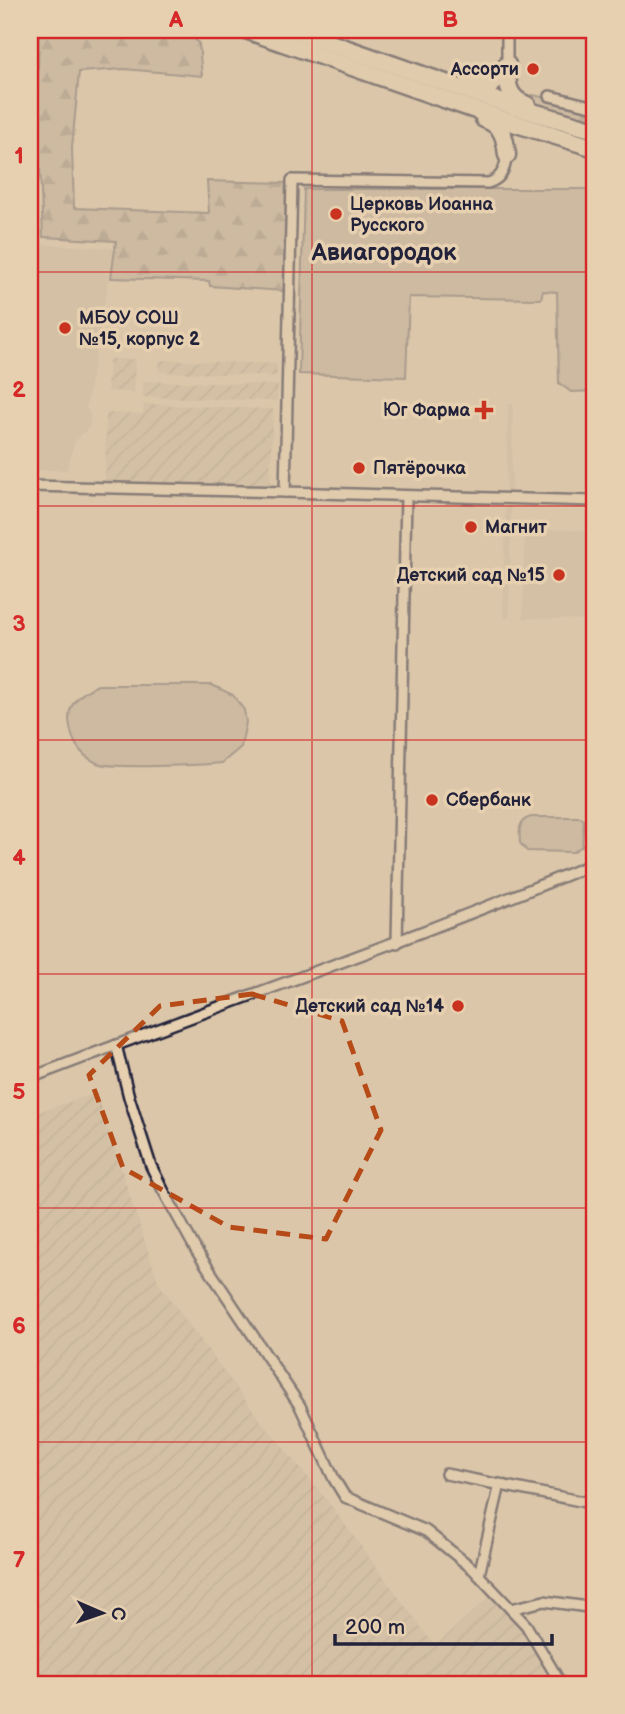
<svg xmlns="http://www.w3.org/2000/svg" width="625" height="1714" font-family="'Balsamiq Sans',sans-serif">
<style>
.built{fill:#cbb8a0}
.industrial{fill:url(#industrial-furrows)}
.forest{fill:url(#forest-firs);stroke:#6f6669;stroke-width:2}
.park{fill:#bcaa97;stroke:#6f6669;stroke-width:2}
.lines{fill:none;stroke-linecap:round;stroke-linejoin:round}
.street-casing{stroke:#22223b;stroke-width:14}
.highway-casing{stroke:#22223b;stroke-width:21}
.street{stroke:#e7d0b0;stroke-width:9}
.highway{stroke:#e7d0b0;stroke-width:16}
.marked{fill:none;stroke:#b64b18;stroke-width:5;stroke-dasharray:14 9;stroke-linejoin:round}
.grid{fill:none;stroke:#d62828;stroke-width:2;stroke-opacity:0.55}
.poi-dot{fill:#c8321e;stroke:#e7d0b0;stroke-width:2.5}
.labels{text-anchor:middle;dominant-baseline:central;stroke-width:7;stroke-linejoin:round;paint-order:stroke}
.poi-label{font-size:18px;font-weight:bold;fill:#22223b;stroke:#e7d0b0;text-anchor:start}
.district-label{font-size:24px;font-weight:bold;fill:#22223b;stroke:#e7d0b0}
.neatline{fill:none;stroke:#d62828;stroke-width:2.5}
.grid-label{font-size:23px;text-anchor:middle;font-weight:bold;fill:#d62828}
</style>
<defs>
<pattern id="industrial-furrows" width="10" height="10" patternUnits="userSpaceOnUse" patternTransform="scale(1.75)"><rect width="10" height="10" fill="#cbb8a0"/><path d="M-1 1l2-2M0 10L10 0M9 11l2-2" fill="none" stroke="#ae9e8b"/></pattern>
<pattern id="forest-firs" width="22" height="20" patternUnits="userSpaceOnUse" patternTransform="scale(1.75)"><rect width="22" height="20" fill="#bcaa97"/><path d="M5 1l3.5 6h-7zM16 11l3.5 6h-7z" fill="#988a7c"/></pattern>
</defs>
<rect width="100%" height="100%" fill="#dbc6a9"/>
<filter id="ink" filterUnits="userSpaceOnUse"><feTurbulence type="fractalNoise" baseFrequency=".0143" numOctaves="2"/><feDisplacementMap in="SourceGraphic" scale="14" xChannelSelector="R" yChannelSelector="G"/><feConvolveMatrix kernelMatrix="1 2 1 2 8 2 1 2 1" color-interpolation-filters="sRGB"/></filter>
<g filter="url(#ink)">
<!-- built -->
<g class="built">
<path d="M30,174H35L38,244L114,248L86,408L90,413V426L74,443L67,470H30Z"/>
<path d="M508,404H513L509,618H503Z"/>
<path d="M525,529L595,531V620L523,618Z"/>
</g>
<!-- industrial -->
<g class="industrial">
<path d="M109,359H135L134,392L107,391Z"/>
<path d="M160,360L277,364V376L159,372Z"/>
<path d="M143,381L278,385L277,401L143,397Z"/>
<path d="M144,404L273,409L270,486L105,483L106,413L143,414Z"/>
<path d="M96,1093L159,1284L261,1421L326,1499L435,1646L491,1595L532,1642L561,1684H30V1115Z"/>
</g>
<!-- forest -->
<g class="forest">
<path d="M39,30H187L199,44L202,76L124,69L79,72L72,148L74,208L209,213L207,181L288,183L284,291L210,286L209,281L111,278L116,241L43,237L40,169H30V104H37Z"/>
<path d="M533,95L595,109V121L536,104Z"/>
</g>
<!-- park -->
<g class="park">
<path d="M304,189H595V391L571,392L559,383L557,292L543,291L541,299L409,297L406,377L299,374Z"/>
<path d="M98,685H212L233,695L244,710L246,722L241,747L222,763C203,765 109,769 97,763C78,754 71,740 69,720C68,702 84,691 98,685Z"/>
<path d="M531,817H581L584,821L582,846L573,852L527,851L520,843C519,831 518,820 531,817Z"/>
</g>
<g class="lines">
<defs>
<g id="street">
<path d="M507,65V30"/>
<path d="M550,96L595,107"/>
<path d="M507,155C505,168 502,179 488,183L292,180L285,492L595,501"/>
<path d="M30,486L285,492"/>
<path d="M397,943L406,496"/>
<path d="M116,1045L129,1097L151,1166L163,1190L196,1250L300,1406L334,1479L345,1497L426,1531L473,1569L526,1625L561,1684"/>
<path d="M30,1078C218,1005 409,941 595,863"/>
<path d="M446,1474L595,1504"/>
<path d="M479,1575L500,1484"/>
<path d="M511,1609L544,1601L595,1608"/>
</g>
<g id="highway">
<path d="M246,30L507,121L595,148"/>
<path d="M293,30L512,106L595,130"/>
<path d="M507,65C507,84 507,98 527,105"/>
<path d="M469,85L489,87L503,74L507,65"/>
<path d="M484,119C503,126 505,137 507,155"/>
</g>
</defs>
<!-- street casing -->
<use href="#street" class="street-casing"/>
<!-- highway casing -->
<use href="#highway" class="highway-casing"/>
<!-- street -->
<use href="#street" class="street"/>
<!-- highway -->
<use href="#highway" class="highway"/>
</g>
</g>
<!-- marked area -->
<path d="M0 0H625V1714H0ZM252,994L342,1021L381,1130L326,1239L229,1227L123,1168L89,1075L160,1006Z" fill="#dbc6a9" fill-opacity=".55" fill-rule="evenodd"/>
<path class="marked" d="M252,994L342,1021L381,1130L326,1239L229,1227L123,1168L89,1075L160,1006Z"/>
<!-- grid -->
<path class="grid" d="M312,30V1684M30,272H595M30,506H595M30,740H595M30,974H595M30,1208H595M30,1442H595"/>
<!-- markers -->
<g class="poi-dot">
<circle cx="533" cy="69" r="7"/>
<circle cx="336" cy="214" r="7"/>
<circle cx="65" cy="328" r="7"/>
<path d="M480.5 399.5h7v7h7v7h-7v7h-7v-7h-7v-7h7z"/>
<circle cx="359" cy="468" r="7"/>
<circle cx="471" cy="527" r="7"/>
<circle cx="559" cy="575" r="7"/>
<circle cx="432" cy="800" r="7"/>
<circle cx="458" cy="1006" r="7"/>
</g>
<g class="labels">
<!-- poi labels -->
<g class="poi-label">
<text x="519" y="69" text-anchor="end">Ассорти</text>
<text x="350" y="204">Церковь Иоанна<tspan x="350" dy="21">Русского</tspan></text>
<text x="79" y="318">МБОУ СОШ<tspan x="79" dy="21">№15, корпус 2</tspan></text>
<text x="470" y="410" text-anchor="end">Юг Фарма</text>
<text x="373" y="468">Пятёрочка</text>
<text x="485" y="527">Магнит</text>
<text x="545" y="575" text-anchor="end">Детский сад №15</text>
<text x="446" y="800">Сбербанк</text>
<text x="444" y="1006" text-anchor="end">Детский сад №14</text>
</g>
<!-- district labels -->
<g class="district-label">
<text x="384" y="252">Авиагородок</text>
</g>
</g>
<!-- margin -->
<rect width="625" height="1714" fill="none" stroke="#e7d0b0" stroke-width="77"/>
<!-- north arrow -->
<g transform="translate(102 1613) rotate(92)" stroke="#e7d0b0" stroke-width="5" paint-order="stroke">
<path d="M0-5L12 26L0 18L-12 26Z" fill="#22223b"/>
<text y="-10" font-size="19" font-weight="bold" text-anchor="middle" fill="#22223b">С</text>
</g>
<!-- scale -->
<path d="M335 1634v10h217v-10" fill="none" stroke="#22223b" stroke-width="3.5"/>
<text x="345" y="1634" font-size="21" fill="#22223b" stroke="#e7d0b0" stroke-width="5" paint-order="stroke">200 m</text>
<rect x="38" y="38" width="548" height="1638" class="neatline"/>
<g class="grid-label">
<text x="176" y="27">A</text>
<text x="450" y="27">B</text>
<text x="19" y="163">1</text>
<text x="19" y="397">2</text>
<text x="19" y="631">3</text>
<text x="19" y="865">4</text>
<text x="19" y="1099">5</text>
<text x="19" y="1333">6</text>
<text x="19" y="1567">7</text>
</g>
</svg>
